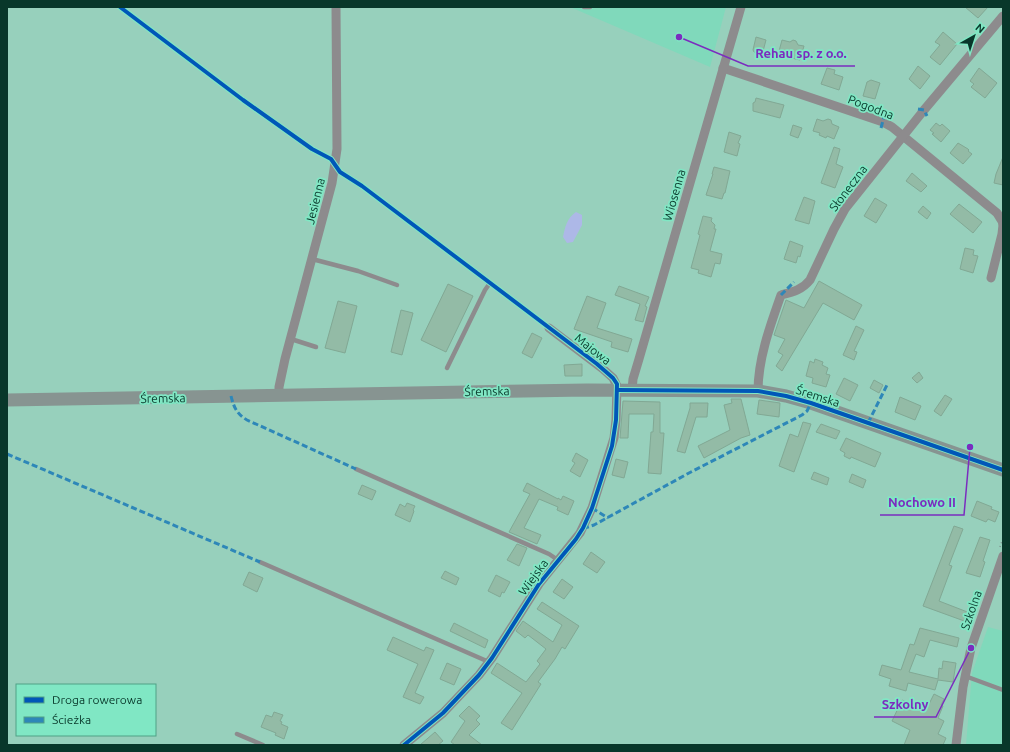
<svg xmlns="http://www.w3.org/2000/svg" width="1010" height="752" font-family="Ubuntu,sans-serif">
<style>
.built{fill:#80d9bb}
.water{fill:#adb8e7}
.building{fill:#93bba6;stroke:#81a894}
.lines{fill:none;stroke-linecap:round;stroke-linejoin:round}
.path{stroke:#7f918c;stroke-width:1.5;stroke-dasharray:1 3;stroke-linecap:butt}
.lane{stroke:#8d8b8d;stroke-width:4.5}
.street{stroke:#8d8b8d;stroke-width:9}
.secondary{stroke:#879491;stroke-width:13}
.quiet{stroke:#2e87b8;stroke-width:3;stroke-dasharray:6 3;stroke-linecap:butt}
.cycleway-casing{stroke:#80e7c4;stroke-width:6}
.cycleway{stroke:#0057b8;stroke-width:4}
.labels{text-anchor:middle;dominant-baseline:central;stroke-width:3.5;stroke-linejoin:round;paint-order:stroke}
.street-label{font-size:12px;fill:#08372a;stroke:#80e7c4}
.leader{fill:none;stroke:#7b2cbf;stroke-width:1.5}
.callout-dot{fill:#7b2cbf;stroke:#80e7c4;stroke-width:1.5}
.callout-label{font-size:13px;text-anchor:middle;font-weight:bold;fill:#7b2cbf;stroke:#80e7c4;stroke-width:3.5;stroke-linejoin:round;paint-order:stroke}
</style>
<rect width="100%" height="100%" fill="#97d0bc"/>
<!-- built -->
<g class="built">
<path d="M570,7H726L710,67Z"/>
<path d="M988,627L1003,631V745H966L972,673Z"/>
</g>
<!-- water -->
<path class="water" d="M576,212L582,215V225L573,242L567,243L563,237C565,227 567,218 576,212Z"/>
<!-- building -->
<g class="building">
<path d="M965,7H988L978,18Z"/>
<path d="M943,32L957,44L940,65L930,57L940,45L935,42Z"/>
<path d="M756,37L766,40L762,55L754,52L753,50Z"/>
<path d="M782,40L790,42L793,40L796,41L798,45L804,46L800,60L778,55Z"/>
<path d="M918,66L930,76L920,89L909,79Z"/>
<path d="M827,68L835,70L834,74L843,77L839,90L821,84Z"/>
<path d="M979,68L997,83L985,98L971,87L974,84L970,81Z"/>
<path d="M871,80L880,83L875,99L863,96L867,82Z"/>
<path d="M756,98L784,105L780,118L753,111V103L755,102Z"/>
<path d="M817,119L823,121L828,119L831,120L832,124L839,127L834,139L827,136L826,138L819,135L820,133L813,131Z"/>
<path d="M936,123L940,126L942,124L950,131L941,142L932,134L934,133L930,130Z"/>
<path d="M793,125L802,128L798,138L790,135Z"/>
<path d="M729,132L741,136L738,143L740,144L737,156L724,152Z"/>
<path d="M958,143L968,149L969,150L968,151L972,154L963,164L950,153Z"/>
<path d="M834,147L840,149L836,164L843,167L835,188L821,183Z"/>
<path d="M1003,157V185L994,183L996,174Z"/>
<path d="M714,167L730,171L725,193H724L722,199L706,195L713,174H712Z"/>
<path d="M912,173L927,186L921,192L906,181Z"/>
<path d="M804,197L815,201L809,224L795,220Z"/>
<path d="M875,198L887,205L876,223L864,216Z"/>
<path d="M959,204L982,222L973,233L950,214Z"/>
<path d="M923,206L931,213L927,219L918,212Z"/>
<path d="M703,216L712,218L711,221L715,225L714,229H716L710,251L722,254L720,264L715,263L711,277L698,273L699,270L691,268L700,235L698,234Z"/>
<path d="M790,241L803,246L800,257L798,256L796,263L784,259Z"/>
<path d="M965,248L974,250L973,255L978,256L973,273L960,269Z"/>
<path d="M819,281L862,305L854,320L823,303L782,371L776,366L783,355L778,352L785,339L774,335L786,300L804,308Z"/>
<path d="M448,284L473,296L446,352L421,340Z"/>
<path d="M619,286L649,297L645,306L647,307L643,322L635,320L640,304L615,295Z"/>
<path d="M587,296L606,303L597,328L632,339L628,352L611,347L612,342L574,329Z"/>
<path d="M338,301L357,306L345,353L325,348Z"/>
<path d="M401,310L413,313L402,355L391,352Z"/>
<path d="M856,326L864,330L854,351L857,352L854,360L843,355Z"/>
<path d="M532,333L542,338L532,358L522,353Z"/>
<path d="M815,359L823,362L822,365L828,368L826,374L830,375L826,387L812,383L813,378L806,376L810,361L814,363Z"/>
<path d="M582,364V376H565L564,365Z"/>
<path d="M919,372L923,378L917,383L912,378Z"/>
<path d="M844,378L858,385L850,401L836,394Z"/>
<path d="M874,380L883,385L879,393L870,388Z"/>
<path d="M945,395L952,399L941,416L934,411Z"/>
<path d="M900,397L921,406L915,420L895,412Z"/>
<path d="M731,399H741L750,435L741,438L704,458L698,446L730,430L724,405L732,403Z"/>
<path d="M759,400L780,403L779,417L757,414Z"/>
<path d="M623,401L660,402V433H664L661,474L648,473L651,432H653L654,414H629L628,438H620Z"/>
<path d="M690,403H708L707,417H696L685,453L677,451L690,408Z"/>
<path d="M803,422L811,424L794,472L779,466L790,434L798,437Z"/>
<path d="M821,424L840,431L836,439L816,432Z"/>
<path d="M846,438L881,453L875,467L851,457L850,459L844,456L845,453L840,450Z"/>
<path d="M576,453L588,460L580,477L570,471L575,463L572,461Z"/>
<path d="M616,459L628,462L624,478L612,475Z"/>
<path d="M814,472L829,478L827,485L811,479Z"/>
<path d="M852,474L866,480L863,488L849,482Z"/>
<path d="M527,483L558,499V498L561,500L563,496L574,501L568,515L557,510L558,507L539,499L524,528L541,535L537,544L509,532L530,494L523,491Z"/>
<path d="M362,485L376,491L372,500L358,494Z"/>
<path d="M977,501L992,507L991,509L999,512L995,522L988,519L986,522L971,516Z"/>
<path d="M407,503L415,506L413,510L414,511L410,522L395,515L400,504L405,507Z"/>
<path d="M954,526L963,529L949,565L952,566L939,601L970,613L967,622L923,606Z"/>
<path d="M980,537L990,540L983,561L985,562L980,577L966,573Z"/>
<path d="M517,544L527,548L519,566L507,560Z"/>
<path d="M591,552L605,562L597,573L583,564Z"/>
<path d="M445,571L459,578L456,585L441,578Z"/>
<path d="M249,572L263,578L257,592L243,585Z"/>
<path d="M496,575L510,582L504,593L502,592L500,597L488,591Z"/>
<path d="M562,579L573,587L564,599L553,592Z"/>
<path d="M542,602L579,626L565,649L562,647L555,659L538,682L541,684L512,730L501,723L522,693L491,673L497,663L526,682L540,664L537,661L546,649L528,635L525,638L516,631L523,621L553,642L562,625L537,609Z"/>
<path d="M454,623L488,640L485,648L450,631Z"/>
<path d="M920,628L959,638L957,647L930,640L924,657L916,654L909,672L938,679L939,668L942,669L943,661L956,663L953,682L938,680L935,690L908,683L906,691L889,686L891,679L879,675L882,665L901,670L910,644L914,645Z"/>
<path d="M393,637L424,651L426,647L434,650L415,693L424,697L420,704L403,697L418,664L387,650Z"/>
<path d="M447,663L461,669L454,685L440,679Z"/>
<path d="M934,694L944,699L941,705L943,706L938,718L944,721L938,734L946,738L943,745H904L910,730L892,721L902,700L923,710L925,705L928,706Z"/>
<path d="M469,706L480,716L476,720L480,724L469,735L482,745H455L451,742L465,721L459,716Z"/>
<path d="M274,712L283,715L280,721L282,722L281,724L288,727L284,739L275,735L276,733L261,727L266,715L272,717Z"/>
<path d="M435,732L443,741L438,745H420Z"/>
</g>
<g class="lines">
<!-- path -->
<path class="path" d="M1000,547L1003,538"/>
<!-- lane -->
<g class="lane">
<path d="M584,7H590"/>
<path d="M312,259L358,271L397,285"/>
<path d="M291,339L316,347"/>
<path d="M447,368L485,290L490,283"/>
<path d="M356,469L549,554L558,560"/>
<path d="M260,562L489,662"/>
<path d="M965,676L1003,690"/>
<path d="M237,734L263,745"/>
</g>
<!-- street -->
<g class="street">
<path d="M723,68L883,122L892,127L997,213L1002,221L1003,224"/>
<path d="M991,278L1002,234L1003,225"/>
<path d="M632,390L633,379L639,359L741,7"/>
<path d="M758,391C758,359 770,326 781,295C793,292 802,290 810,280L834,229L845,209L924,110L1003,16"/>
<path d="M279,396V387L285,359L332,183L337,149L336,7"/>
<path d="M404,745L443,713L479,675L492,658L539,584L580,533L592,508L614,438L616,420L617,386L613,378L603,369L549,328"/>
<path d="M956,745L963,687L971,648L1003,556"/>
</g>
<!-- secondary -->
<path class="secondary" d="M7,400L587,390L758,391L786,396L811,403L1003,470"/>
<!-- quiet -->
<g class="quiet">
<path d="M918,109L924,110L927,116"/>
<path d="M881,128L884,117"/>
<path d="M781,295L794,282"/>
<path d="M231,396C234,408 237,414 247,420L356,469"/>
<path d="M868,423L888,383"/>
<path d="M7,454L260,562"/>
<path d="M592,508L608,518"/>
<path d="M583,528L588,527L594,525L689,473L802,415L807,411L811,403"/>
</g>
<defs>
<g id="cycleway">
<path d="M120,7L243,100L312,149L331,159L340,172L362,186L597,364L613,378L617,384L616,420L612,446L592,508L583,528L576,539L539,584L492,658L479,675L443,713L404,745"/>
<path d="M617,390L758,391L786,396L811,403L1003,470"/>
</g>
</defs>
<!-- cycleway casing -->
<use href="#cycleway" class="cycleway-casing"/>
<!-- cycleway -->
<use href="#cycleway" class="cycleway"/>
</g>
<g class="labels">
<!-- street labels -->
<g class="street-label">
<text transform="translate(871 107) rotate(21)">Pogodna</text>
<text transform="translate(848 188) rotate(-53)">Słoneczna</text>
<text transform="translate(674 195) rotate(-74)">Wiosenna</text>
<text transform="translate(315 201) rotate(-76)">Jesienna</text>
<text transform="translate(593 349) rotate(38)">Majowa</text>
<text transform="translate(487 391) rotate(-1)">Śremska</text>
<text transform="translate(818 396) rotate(18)">Śremska</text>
<text transform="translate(163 398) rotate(-1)">Śremska</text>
<text transform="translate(533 577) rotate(-54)">Wiejska</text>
<text transform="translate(971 610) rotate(-71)">Szkolna</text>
</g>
</g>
<!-- callouts -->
<path class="leader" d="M679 37L748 66H855M970 447L964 515H880M971 648L936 717H874"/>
<g class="callout-dot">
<circle cx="679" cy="37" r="4"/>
<circle cx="970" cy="447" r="4"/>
<circle cx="971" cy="648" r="4"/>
</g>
<g class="callout-label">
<text x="801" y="58">Rehau sp. z o.o.</text>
<text x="922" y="507">Nochowo II</text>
<text x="905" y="709">Szkolny</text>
</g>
<!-- border -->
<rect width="1010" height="752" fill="none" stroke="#08372a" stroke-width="16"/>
<!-- legend -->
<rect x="16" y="684" width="140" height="52" fill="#80e7c4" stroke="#50a186"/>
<rect x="24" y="697" width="20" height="6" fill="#0057b8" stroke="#50a186"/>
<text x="52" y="704" font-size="12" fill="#08372a">Droga rowerowa</text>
<rect x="24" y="717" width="20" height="6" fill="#2e87b8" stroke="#50a186"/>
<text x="52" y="724" font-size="12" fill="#08372a">Ścieżka</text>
<!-- north arrow -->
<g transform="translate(974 36) rotate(39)" stroke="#80e7c4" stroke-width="3" paint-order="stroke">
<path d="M0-3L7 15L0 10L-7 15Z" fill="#08372a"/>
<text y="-6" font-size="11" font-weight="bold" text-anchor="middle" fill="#08372a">N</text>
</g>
</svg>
